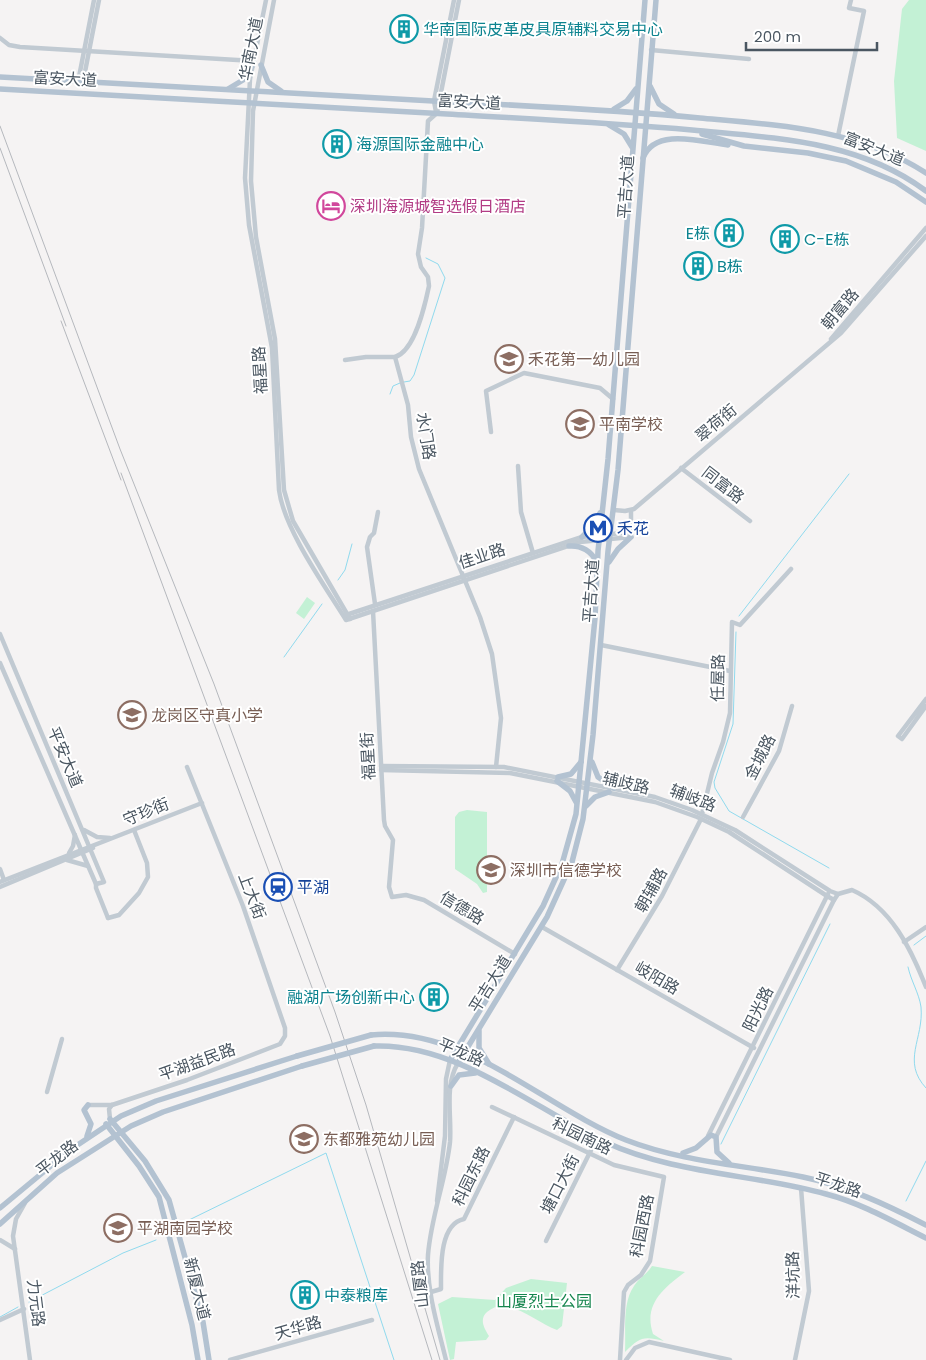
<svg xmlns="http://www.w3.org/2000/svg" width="926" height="1360" font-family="Poppins,'Noto Sans SC',sans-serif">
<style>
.green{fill:#c3f1d5}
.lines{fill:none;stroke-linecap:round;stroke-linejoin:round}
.stream{stroke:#90daee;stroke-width:1}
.minor{stroke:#c1cad2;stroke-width:4.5}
.major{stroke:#b3c2d1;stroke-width:5.5}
.rail{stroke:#b5b8bd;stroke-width:1}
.major-bridge{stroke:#b3c2d1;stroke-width:5.5}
.labels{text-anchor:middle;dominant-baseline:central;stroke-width:4;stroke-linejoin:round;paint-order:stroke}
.culture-label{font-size:16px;fill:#0d838f;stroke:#fff;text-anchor:start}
.street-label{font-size:16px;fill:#4a5661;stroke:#fff}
.hotel-label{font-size:16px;fill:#b23c85;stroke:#fff;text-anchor:start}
.education-label{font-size:16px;fill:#785e54;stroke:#fff;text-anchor:start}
.transit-label{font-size:16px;fill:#164399;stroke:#fff;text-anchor:start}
.park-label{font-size:16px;fill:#17864f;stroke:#fff}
</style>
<rect width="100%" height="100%" fill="#f5f3f3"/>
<!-- green -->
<g class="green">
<path d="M909,0H926V151L897,138L894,81L902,9Z"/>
<path d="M307,597L315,603L304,619L296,613Z"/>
<path d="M467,810L487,812V892L483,893L477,884L455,869V817L459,812Z"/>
<path d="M652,1266L685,1272C664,1288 643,1304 653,1334L664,1341C643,1336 640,1337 625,1352C626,1331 622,1303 634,1286C639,1278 647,1274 652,1266Z"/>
<path d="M531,1279L567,1283L562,1326L557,1330C536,1323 507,1294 487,1312C479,1319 484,1328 489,1336L486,1340L456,1342L454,1359L450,1360L438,1304L452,1297L495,1300L506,1288Z"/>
</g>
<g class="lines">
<!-- stream -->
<g class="stream">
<path d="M404,382L410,381L414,375L445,278L438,264L426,258"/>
<path d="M390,394L393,386L400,383"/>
<path d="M338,580L345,570L352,544"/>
<path d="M739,616L849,474"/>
<path d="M736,632L733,724L714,782L715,788L729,811L829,868"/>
<path d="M284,657L322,604"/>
<path d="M914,945L926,936"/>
<path d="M908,967C911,981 919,993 921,1007C924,1039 901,1061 926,1088"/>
<path d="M721,1144L830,924"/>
<path d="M906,1201L926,1161"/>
<path d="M189,1220L326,1153L394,1360"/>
<path d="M29,1302L123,1253L156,1240"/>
<path d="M0,1317L18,1307"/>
</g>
<!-- minor -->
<g class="minor">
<path d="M266,0L250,79L245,178L249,225L272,348L279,490C284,529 325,586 346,620L580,542L631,537V511"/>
<path d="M274,0L253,111L251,181L256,237L275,339L284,490L293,521L350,619"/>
<path d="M0,38L9,45L20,47L254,61"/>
<path d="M651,50L749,59"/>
<path d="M78,82L94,0"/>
<path d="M83,82L99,0"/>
<path d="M436,112L434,101L454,0"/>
<path d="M437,113L428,121L422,228L418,254L421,267L428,277L429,286C425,305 415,351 395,357L408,405L411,437L419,469L480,617L492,654L501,718L496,767"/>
<path d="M437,113L459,0"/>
<path d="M838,136L864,11L849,8L851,0"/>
<path d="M831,339L926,228"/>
<path d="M345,360L366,357H395"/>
<path d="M491,432L486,391L524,373L600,388L613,399"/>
<path d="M518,466L521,512L533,553"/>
<path d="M681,468L750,521"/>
<path d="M614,510L625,511L634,509L841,333L926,236"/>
<path d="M375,604L367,547L370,537L374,533L378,512"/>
<path d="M373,611L384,820L385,826L393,840L389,887L392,897L406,895L424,900L515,954"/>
<path d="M346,615L582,537L632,532"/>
<path d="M0,634L104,882L96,884"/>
<path d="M601,645L730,671"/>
<path d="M0,663L96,884V888L108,918"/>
<path d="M926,699L898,736L902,739L926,706"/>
<path d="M381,766L504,767L655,797L692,810L735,830L830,891L838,894L852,890C891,907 911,949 926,987"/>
<path d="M381,770L510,773L655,802L697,817L729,832L827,896L834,900L838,894"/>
<path d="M702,814L712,773L723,742L730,713L732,622L740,625L791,569"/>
<path d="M743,817L779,751L792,706"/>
<path d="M84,830L97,837L110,838"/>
<path d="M69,853L73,846L75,835"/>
<path d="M67,860L88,866"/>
<path d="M0,869L4,880"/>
<path d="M0,882L202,803"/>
<path d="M0,887L93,848"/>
<path d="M108,918L119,915L139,893L148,877L147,863L134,830"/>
<path d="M542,927L754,1048"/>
<path d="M904,942L926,927"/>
<path d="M617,970L662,896L701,819"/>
<path d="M47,1092L62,1039"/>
<path d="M88,1105H112L187,1080L280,1044L285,1036V1028L243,906L187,767"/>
<path d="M492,1107L614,1165L664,1177L650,1261L641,1275L628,1285L624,1292L620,1360"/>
<path d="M110,1119L109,1109L112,1105"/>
<path d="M708,1136L828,894"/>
<path d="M716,1137L834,900"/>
<path d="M437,1201L445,1136L446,1079L450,1060"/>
<path d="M25,1203L16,1219L13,1236L30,1360"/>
<path d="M0,1240L15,1249"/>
<path d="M546,1241L597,1138"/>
<path d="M431,1292L441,1289C441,1268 439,1224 464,1219L514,1117"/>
<path d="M0,1320L24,1309"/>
<path d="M230,1360L372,1320"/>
<path d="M446,1360C438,1327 426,1289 428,1255C431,1216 446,1180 450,1142C452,1116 444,1086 458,1063"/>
<path d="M626,1360L635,1348L649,1342L730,1360"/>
<path d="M795,1360L809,1291L801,1188"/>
</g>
<!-- major -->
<g class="major">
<path d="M261,65L268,82L281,91"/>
<path d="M0,77C150,86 301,93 451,102C534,106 617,110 700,118C778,125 859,129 926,173"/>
<path d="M650,86L659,104L674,114"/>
<path d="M0,89C149,97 298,106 447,114C529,119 611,123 692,130C773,138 858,140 926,191"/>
<path d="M228,89L243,80L254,63"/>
<path d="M614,109L627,101L636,89"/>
<path d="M609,125L624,134L632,147"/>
<path d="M702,134L744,146L808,153L846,161L896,182L926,202"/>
<path d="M643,158C655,127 702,142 728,145"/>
<path d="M582,537L593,526L600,513"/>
<path d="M569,546C581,545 592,551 597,563"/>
<path d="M609,562L618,549L631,537"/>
<path d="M592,762L598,777L614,788"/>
<path d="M558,777L571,774L581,762"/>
<path d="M557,781L570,791L576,802"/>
<path d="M586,806L595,797L609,792"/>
<path d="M479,1031V1048L489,1064"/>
<path d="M371,1035C465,1026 544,1107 626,1140C682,1162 745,1165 803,1177C847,1186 887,1205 926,1225"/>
<path d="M374,1046C457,1043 533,1108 605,1142C674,1174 753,1174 826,1194C861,1203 894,1222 926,1238"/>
<path d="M450,1060L543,906L562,864L576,814L595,618L598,551L608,459L645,0"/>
<path d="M458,1063L547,917L572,862L583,819L593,735L608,551L618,470L656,0"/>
<path d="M451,1086L459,1075L475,1073"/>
<path d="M110,1119L145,1161L169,1200L203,1322L209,1360"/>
<path d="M106,1124L139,1166L159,1197L192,1325L198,1360"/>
<path d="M87,1136L91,1124L84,1110L88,1105"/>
<path d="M683,1153L696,1148L711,1135L716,1137L717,1152L729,1163"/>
<path d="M0,1208L70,1150L121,1116L156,1101L297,1056"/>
<path d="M0,1224L57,1173L131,1126L163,1112L302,1066"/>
</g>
<!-- rail -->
<g class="rail">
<path d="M0,126L120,449L214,684L335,1012L366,1105L440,1360"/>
<path d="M0,148L66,326"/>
<path d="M61,321L121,480"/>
<path d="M121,473L330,1036L432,1360"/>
</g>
<!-- major-bridge -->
<g class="major-bridge">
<path d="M297,1056L371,1035"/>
<path d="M302,1066L374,1046"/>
</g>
</g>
<!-- icons -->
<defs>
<symbol id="building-ring" viewBox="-11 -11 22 22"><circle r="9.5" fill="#fff" stroke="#0f9aa8" stroke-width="1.5"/><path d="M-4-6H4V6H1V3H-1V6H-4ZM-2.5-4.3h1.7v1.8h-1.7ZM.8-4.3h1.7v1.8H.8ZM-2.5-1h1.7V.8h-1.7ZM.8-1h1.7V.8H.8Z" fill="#0f9aa8"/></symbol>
<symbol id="hotel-ring" viewBox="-11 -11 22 22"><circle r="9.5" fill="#fff" stroke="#d1479c" stroke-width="1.5"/><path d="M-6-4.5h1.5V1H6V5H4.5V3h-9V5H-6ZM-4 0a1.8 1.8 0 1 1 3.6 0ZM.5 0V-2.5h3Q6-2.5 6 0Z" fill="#d1479c"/></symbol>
<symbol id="school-ring" viewBox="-11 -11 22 22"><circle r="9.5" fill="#fff" stroke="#8d6e63" stroke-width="1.5"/><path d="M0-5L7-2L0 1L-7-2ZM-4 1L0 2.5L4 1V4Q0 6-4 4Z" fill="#8d6e63"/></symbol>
<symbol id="metro-ring" viewBox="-11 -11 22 22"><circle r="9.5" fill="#fff" stroke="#1a4fb4" stroke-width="1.5"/><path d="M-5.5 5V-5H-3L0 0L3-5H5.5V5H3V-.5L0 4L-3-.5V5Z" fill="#1a4fb4"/></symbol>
<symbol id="station-ring" viewBox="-11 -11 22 22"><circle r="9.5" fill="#fff" stroke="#1a4fb4" stroke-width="1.5"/><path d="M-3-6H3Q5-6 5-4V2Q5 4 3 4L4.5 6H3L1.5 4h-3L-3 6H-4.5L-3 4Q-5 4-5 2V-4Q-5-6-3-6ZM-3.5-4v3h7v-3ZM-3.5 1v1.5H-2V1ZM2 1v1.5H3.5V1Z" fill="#1a4fb4"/></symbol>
</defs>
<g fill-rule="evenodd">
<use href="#building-ring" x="388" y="13" width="32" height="32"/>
<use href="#building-ring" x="321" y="128" width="32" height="32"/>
<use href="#hotel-ring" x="315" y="190" width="32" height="32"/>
<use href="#building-ring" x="713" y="217" width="32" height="32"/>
<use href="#building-ring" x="769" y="223" width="32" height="32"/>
<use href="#building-ring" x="682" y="250" width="32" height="32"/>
<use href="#school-ring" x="493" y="343" width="32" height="32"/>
<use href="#school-ring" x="564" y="408" width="32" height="32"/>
<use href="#metro-ring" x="582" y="512" width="32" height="32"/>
<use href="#school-ring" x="116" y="699" width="32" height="32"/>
<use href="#school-ring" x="475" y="854" width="32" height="32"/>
<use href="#station-ring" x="262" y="871" width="32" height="32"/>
<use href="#building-ring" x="418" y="981" width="32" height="32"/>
<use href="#school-ring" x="288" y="1123" width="32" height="32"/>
<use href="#school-ring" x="102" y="1212" width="32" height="32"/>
<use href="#building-ring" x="289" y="1279" width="32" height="32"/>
</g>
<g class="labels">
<!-- culture labels -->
<g class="culture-label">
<text x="423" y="29">华南国际皮革皮具原辅料交易中心</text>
<text x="356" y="144">海源国际金融中心</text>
<text x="710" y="233" text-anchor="end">E栋</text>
<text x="804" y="239">C-E栋</text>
<text x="717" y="266">B栋</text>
<text x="415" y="997" text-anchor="end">融湖广场创新中心</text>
<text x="324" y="1295">中泰粮库</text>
</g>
<!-- street labels -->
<g class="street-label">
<text transform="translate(251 49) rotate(-79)">华南大道</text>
<text transform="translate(65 79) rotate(3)">富安大道</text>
<text transform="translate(469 102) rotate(3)">富安大道</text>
<text transform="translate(874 149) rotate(22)">富安大道</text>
<text transform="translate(626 187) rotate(-86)">平吉大道</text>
<text transform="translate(840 309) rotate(-50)">朝富路</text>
<text transform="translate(260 370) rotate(-93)">福星路</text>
<text transform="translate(716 423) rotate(-40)">翠荷街</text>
<text transform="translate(426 436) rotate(81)">水门路</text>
<text transform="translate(723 485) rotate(38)">同富路</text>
<text transform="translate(482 556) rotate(-18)">佳业路</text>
<text transform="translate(591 591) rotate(-86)">平吉大道</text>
<text transform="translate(718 678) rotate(-89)">任屋路</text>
<text transform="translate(368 756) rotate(-93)">福星街</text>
<text transform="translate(65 757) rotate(67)">平安大道</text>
<text transform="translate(760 757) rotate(-63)">金城路</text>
<text transform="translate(626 783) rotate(13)">辅歧路</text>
<text transform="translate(693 798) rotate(21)">辅岐路</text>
<text transform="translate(146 812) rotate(-22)">守珍街</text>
<text transform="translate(651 890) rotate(-61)">朝辅路</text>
<text transform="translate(252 896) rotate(69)">上大街</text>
<text transform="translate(462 908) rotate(31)">信德路</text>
<text transform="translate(657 978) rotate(30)">岐阳路</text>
<text transform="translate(490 984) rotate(-58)">平吉大道</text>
<text transform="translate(758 1009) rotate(-64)">阳光路</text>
<text transform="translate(461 1052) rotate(23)">平龙路</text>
<text transform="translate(197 1062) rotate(-20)">平湖益民路</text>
<text transform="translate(582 1136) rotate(26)">科园南路</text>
<text transform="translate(57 1158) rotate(-38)">平龙路</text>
<text transform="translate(471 1176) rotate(-64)">科园东路</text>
<text transform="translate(560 1184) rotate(-63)">塘口大街</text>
<text transform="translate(838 1185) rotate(18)">平龙路</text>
<text transform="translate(642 1226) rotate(-79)">科园西路</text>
<text transform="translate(793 1275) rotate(-91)">洋坑路</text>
<text transform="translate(420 1284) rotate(-97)">山厦路</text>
<text transform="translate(197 1289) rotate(76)">新厦大道</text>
<text transform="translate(36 1303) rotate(83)">力元路</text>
<text transform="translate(298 1328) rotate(-16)">天华路</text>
</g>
<!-- hotel labels -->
<g class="hotel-label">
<text x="350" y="206">深圳海源城智选假日酒店</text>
</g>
<!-- education labels -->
<g class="education-label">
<text x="528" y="359">禾花第一幼儿园</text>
<text x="599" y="424">平南学校</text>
<text x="151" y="715">龙岗区守真小学</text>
<text x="510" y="870">深圳市信德学校</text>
<text x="323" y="1139">东都雅苑幼儿园</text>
<text x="137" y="1228">平湖南园学校</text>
</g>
<!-- transit labels -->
<g class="transit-label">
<text x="617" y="528">禾花</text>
<text x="297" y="887">平湖</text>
</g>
<!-- park labels -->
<g class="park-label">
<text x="544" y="1301">山厦烈士公园</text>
</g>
</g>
<!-- scale -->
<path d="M746 42v8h131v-8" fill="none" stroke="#4a5661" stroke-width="2.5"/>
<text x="754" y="42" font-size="15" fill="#4a5661" stroke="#ffffff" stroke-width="4" paint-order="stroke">200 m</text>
</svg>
